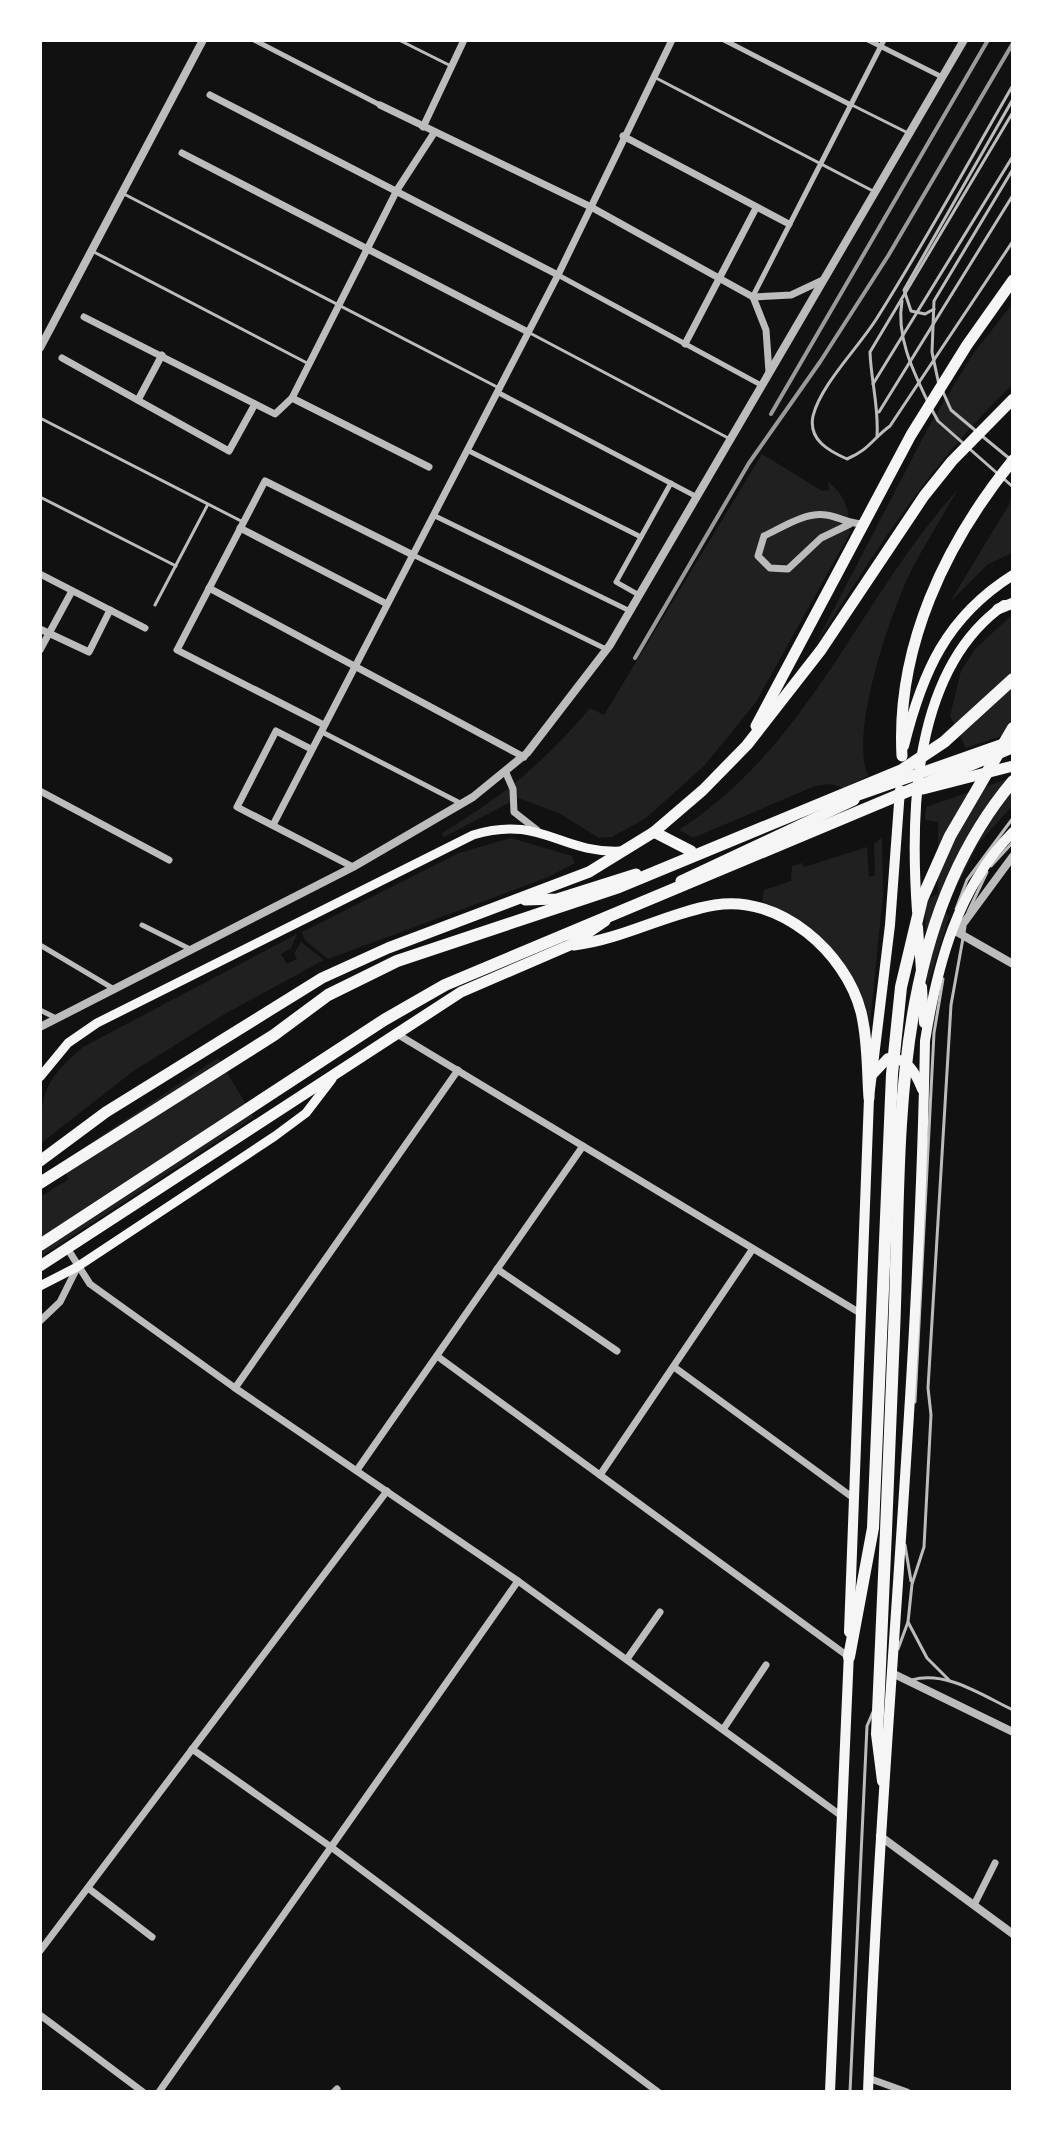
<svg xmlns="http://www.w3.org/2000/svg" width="1053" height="2132" font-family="Cabin,sans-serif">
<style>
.green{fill:#202020}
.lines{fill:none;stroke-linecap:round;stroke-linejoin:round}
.service{stroke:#bcbcbc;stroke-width:3}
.pedestrian{stroke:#bcbcbc;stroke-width:5}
.minor{stroke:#bcbcbc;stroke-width:7}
.tertiary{stroke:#bcbcbc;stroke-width:8}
.secondary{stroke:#f5f5f5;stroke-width:9}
.primary{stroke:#f5f5f5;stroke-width:10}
.trunk{stroke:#f5f5f5;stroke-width:11}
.motorway{stroke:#f5f5f5;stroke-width:12}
.rail{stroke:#9a9a9a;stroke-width:4}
</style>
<rect width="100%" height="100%" fill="#111"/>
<!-- green -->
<g class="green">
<path d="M1013,303V384C928,465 877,550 814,647L928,428L973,354Z"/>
<path d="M762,454L822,491L829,490L828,482C845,494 850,512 850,533L756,702L705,765L646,818L612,837L599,838L559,813L518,798L444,837L442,833C504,795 543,764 590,708L604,715Z"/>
<path d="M958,489C943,516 926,542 912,569C891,611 849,733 868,776L843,788L830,784L815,786L693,838L679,830C811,744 857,602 958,489Z"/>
<path d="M1013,498V552L987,565L950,602Z"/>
<path d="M1013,614V732L966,748L950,716L961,671L975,649Z"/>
<path d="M1013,777V805L978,844L945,910L949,917L927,988L925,900L938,894V822L925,820L926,807Z"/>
<path d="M511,838L572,856L575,863L546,878L328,959L305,940L302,932L459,853Z"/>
<path d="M882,838L883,894L870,1024C858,961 816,928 762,901L764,890L791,881L792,866L802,863L804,867L867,847L869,877L875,875L874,844Z"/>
<path d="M297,934L291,948L281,954L287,964L297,959L294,954L301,942L324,960L223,1015L132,1072L40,1144C40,1095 44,1080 83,1047Z"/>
<path d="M218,1058L254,1117L40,1257V1197L69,1179L59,1164Z"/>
</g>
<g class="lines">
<!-- service -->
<g class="service">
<path d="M399,40L449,65"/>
<path d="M656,78L873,191"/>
<path d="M1013,85C968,163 925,242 877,318C859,347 821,384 813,416C808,440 829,451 847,459C870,449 871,440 890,426L1013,241"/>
<path d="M852,105L906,132"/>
<path d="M122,193L499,388"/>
<path d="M94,252L307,363"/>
<path d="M902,301C896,335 912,369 927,400"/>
<path d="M934,309L925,314L911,311L904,290L1013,99"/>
<path d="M528,332L730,439"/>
<path d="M873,384L1013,156"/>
<path d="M939,385L932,352L934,301L1013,169"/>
<path d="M943,392L951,410L976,431"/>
<path d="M932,410L938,421L998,474"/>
<path d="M879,412L1013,195"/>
<path d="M40,418L243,522"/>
<path d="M877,436C879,407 871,381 870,352L1013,112"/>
<path d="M982,436L1010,459"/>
<path d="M1004,479L1013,487"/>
<path d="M40,497L176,566"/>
<path d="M155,605L207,506"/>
<path d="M991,866L1013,842"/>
<path d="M956,909L967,880L1013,818"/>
<path d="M968,912L987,872"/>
<path d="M915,1402L934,1033L943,979"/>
<path d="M905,1545L911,1581"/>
<path d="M908,1622L927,1658L949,1680"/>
<path d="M898,1649L908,1622L912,1584L924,1547L931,1415L928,1388L951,1005L965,927"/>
<path d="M912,1680C946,1670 983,1696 1013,1710"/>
<path d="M850,2092L867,1726L873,1712"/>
</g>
<!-- pedestrian -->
<g class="pedestrian">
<path d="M254,40L380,105"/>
<path d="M724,40L849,104"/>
<path d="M868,40L942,77"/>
<path d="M558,275L761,385"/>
<path d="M753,296L884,40"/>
<path d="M497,392L697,497"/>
<path d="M467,450L641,537"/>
<path d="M433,515L630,611"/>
<path d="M413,555L606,649"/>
<path d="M639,595L616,582L671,483"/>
<path d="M322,732L462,804"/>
<path d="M142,925L190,949"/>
<path d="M40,945L114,989"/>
<path d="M40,1010L56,1018"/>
</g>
<!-- minor -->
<g class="minor">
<path d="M210,95L558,275"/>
<path d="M380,105L591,207L753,297L791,295L823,280"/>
<path d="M423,127L464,40"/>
<path d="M623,136L789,224"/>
<path d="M182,153L528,332"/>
<path d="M753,297L766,330L769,372"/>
<path d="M84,317L275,414L292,398L397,190L434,133"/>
<path d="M685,344L756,208"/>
<path d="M62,358L229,451L255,404"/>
<path d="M292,398L429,467"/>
<path d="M138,400L162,355"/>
<path d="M850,524L821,538L788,569L770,568L758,556L764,536C783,527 805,512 826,515C840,517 849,524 864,524"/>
<path d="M240,528L387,604"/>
<path d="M40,574L145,628"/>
<path d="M209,588L524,757"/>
<path d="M40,629L89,652L110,610"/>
<path d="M40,650L72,591"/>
<path d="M324,725L177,650L265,481L413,555"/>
<path d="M311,749L276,731L237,807L353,867"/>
<path d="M506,773L513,789L514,812L537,830"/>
<path d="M40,791L169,860"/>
<path d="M273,825L558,275L672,40"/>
<path d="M397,1034L860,1313"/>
<path d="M67,1248L90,1284L235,1388L518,1581L843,1817"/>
<path d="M497,1269L617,1351"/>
<path d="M40,1321L60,1302L77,1268"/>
<path d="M437,1356L849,1657"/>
<path d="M674,1367L852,1497"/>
<path d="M235,1388L458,1070"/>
<path d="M357,1470L583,1146"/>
<path d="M600,1475L752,1250"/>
<path d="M627,1659L660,1612"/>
<path d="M724,1728L766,1665"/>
<path d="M192,1749L331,1847L658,2092"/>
<path d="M88,1888L152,1937"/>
<path d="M974,1905L995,1863"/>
<path d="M40,1951L387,1491"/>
<path d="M40,2015L143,2092"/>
<path d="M868,2078L907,2092"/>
<path d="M159,2092L518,1581"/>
<path d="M334,2092L337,2089"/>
</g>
<!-- tertiary -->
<g class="tertiary">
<path d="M40,348L203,40"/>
<path d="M952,930L957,932L1013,856"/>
<path d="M957,932L1013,964"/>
<path d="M40,1027L353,867L473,797L527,753L610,645L964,40"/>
<path d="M894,1674L1013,1732"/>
<path d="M880,1836L1013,1934"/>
</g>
<!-- secondary -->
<g class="secondary">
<path d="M40,1077L68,1043L97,1023L473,835C541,814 560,854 621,851"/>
<path d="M40,1286L77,1267L275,1136L306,1113L332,1079"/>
</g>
<!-- primary -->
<g class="primary">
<path d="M904,746C922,673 946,617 1013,575"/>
<path d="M917,911C910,811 913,669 1004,605"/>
<path d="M918,927L921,971"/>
<path d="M922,987L924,1023"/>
<path d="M873,1074L888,1058C908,1058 915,1072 922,1089"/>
<path d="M849,1632L869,1098L890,925L900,790"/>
<path d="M830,2092L849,1652"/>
<path d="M868,2092C881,1741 919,1392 925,1041C937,966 957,888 1013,832"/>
</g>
<!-- trunk -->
<g class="trunk">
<path d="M998,609L1013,603"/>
<path d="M756,726L911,435L967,345L1013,280"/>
<path d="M902,756C896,647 945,544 1013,460"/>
<path d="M923,789L1013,766"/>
<path d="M844,800L1009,742"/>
<path d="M654,832L691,851"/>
<path d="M681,881L854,800"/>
<path d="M525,900L557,899L636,874"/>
<path d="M574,945C623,939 667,913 715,905C780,894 846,953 861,1012C868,1040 867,1070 869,1098"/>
<path d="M40,1161L106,1112L322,978L388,948L589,872L654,832L703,790L747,745L821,650L924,496L952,461L1013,399"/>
<path d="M40,1266L461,992L570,945L605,921"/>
</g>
<!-- motorway -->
<g class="motorway">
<path d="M40,1183L274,1035L328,995L397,961L619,887L902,770L944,742L1013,679"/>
<path d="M40,1245L384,1020L445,985L1013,747"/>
<path d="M849,1657L873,1528L892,1074L901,987L922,899L950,836L1013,728"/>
<path d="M883,1781L877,1734C883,1600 889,1467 894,1333C902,1148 885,933 1013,781"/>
</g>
<!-- rail -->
<g class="rail">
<path d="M771,414L988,40"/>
<path d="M635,658L749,463L820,362L888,256L1013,43"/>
</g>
</g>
<!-- border -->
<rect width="1053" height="2132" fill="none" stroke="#ffffff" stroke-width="84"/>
</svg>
